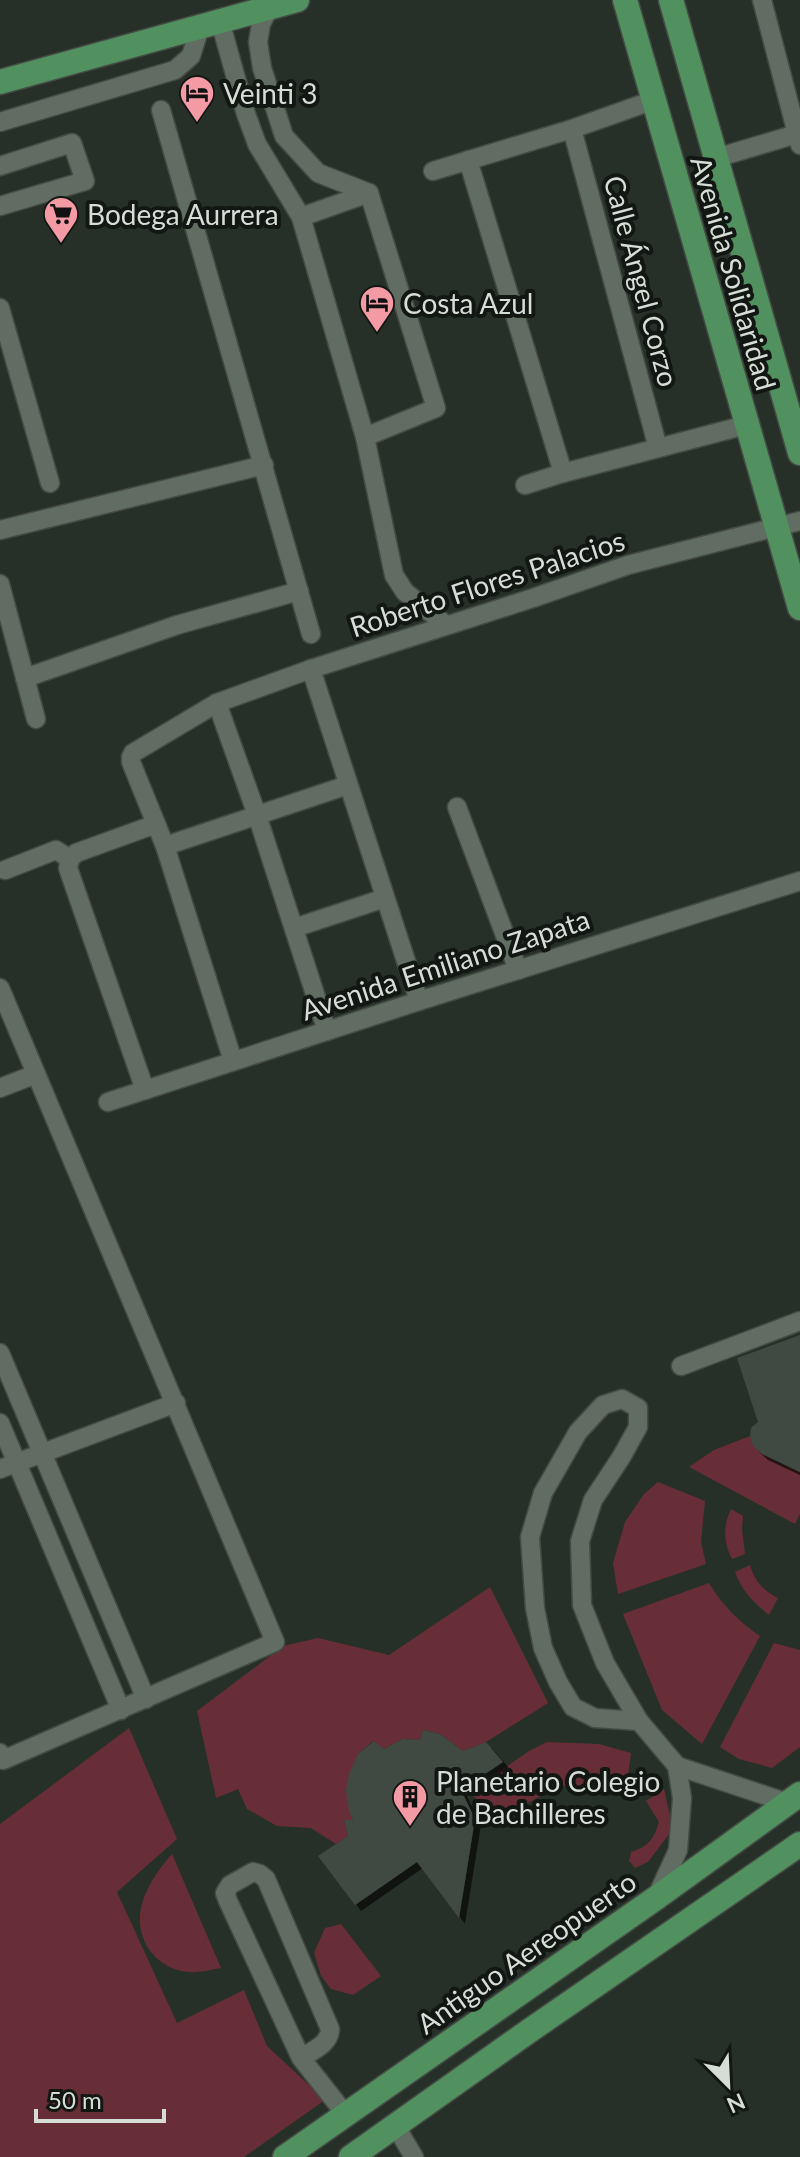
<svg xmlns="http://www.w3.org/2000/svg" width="800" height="2157" font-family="Lato,sans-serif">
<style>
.green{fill:#672e37}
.building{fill:#404a42;filter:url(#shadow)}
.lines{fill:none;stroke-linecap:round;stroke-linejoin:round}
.minor-casing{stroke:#434b44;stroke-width:21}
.major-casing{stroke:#434b44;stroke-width:27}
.minor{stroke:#616c62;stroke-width:18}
.major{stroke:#51915f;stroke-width:24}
.labels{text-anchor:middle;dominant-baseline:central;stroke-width:8;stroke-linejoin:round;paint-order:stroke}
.poi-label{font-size:28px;fill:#d6ddd7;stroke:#131713;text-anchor:start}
.street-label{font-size:28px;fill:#d6ddd7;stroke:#131713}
</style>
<defs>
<filter id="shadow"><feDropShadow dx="6" dy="6" stdDeviation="0" flood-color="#0009"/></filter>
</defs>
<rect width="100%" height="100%" fill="#273028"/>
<!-- green -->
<g class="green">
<path d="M750,1436C757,1457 781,1463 800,1472V1514L795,1524L689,1467L714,1450Z"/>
<path d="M658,1482L705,1501L701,1542L706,1564L618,1594L613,1563L625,1522L644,1494Z"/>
<path d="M731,1509L743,1516L742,1529L745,1554L732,1559C723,1542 723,1526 731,1509Z"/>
<path d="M750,1565C754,1580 764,1592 778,1598L769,1615C753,1602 742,1591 735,1572Z"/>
<path d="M709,1583C724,1607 737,1620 760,1636L702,1744L662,1710L623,1614Z"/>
<path d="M490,1587L548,1703L486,1742L463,1751L440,1734L423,1730L420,1740L403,1739L384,1749L373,1741L358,1754L349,1811L353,1820L344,1821L348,1836L336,1844L311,1828L277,1826L247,1809L238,1789L216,1798L197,1711L283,1646L318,1638L389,1655Z"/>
<path d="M774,1643L800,1650V1747L772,1768L739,1759L720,1747Z"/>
<path d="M129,1728L177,1839L117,1892L177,2023L244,1990L267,2046L325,2100L244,2157H0V1824Z"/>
<path d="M547,1742L599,1744L631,1753L628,1775L614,1786L587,1793L561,1785L491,1823L471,1791L529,1751Z"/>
<path d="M664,1789L673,1829L648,1862L635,1868L629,1861L631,1852C648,1847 654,1839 659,1822L646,1801Z"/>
<path d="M172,1854L221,1968C213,1969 204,1972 196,1972C164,1974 138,1948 140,1916C141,1894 158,1870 172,1854Z"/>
<path d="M341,1924L381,1976L353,1995L331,1989L321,1976L314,1953L325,1928Z"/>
</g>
<!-- building -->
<g class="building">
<path d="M800,1335V1472L762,1454L753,1446L750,1436L751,1428L758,1422L737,1358Z"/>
<path d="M423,1730L440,1734L463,1751L486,1742L503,1762L461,1790L475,1819L459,1918L417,1862L355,1905L318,1856L348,1836L344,1820H353L349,1811L346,1791L349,1774L358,1754L374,1741L384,1749L403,1739L420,1740Z"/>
</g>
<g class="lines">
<defs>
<g id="minor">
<path d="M762,0L800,145"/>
<path d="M269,8L261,24L258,42L262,68L284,136L318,173L369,193L436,408L365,437"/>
<path d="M220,21L246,114L257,144L301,217L365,437L394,575L405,592L446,625"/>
<path d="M161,110L311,634"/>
<path d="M0,122L175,70L191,56L200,27"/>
<path d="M572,129L658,448"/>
<path d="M716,158L800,133"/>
<path d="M468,160L563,473"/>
<path d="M0,166L72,143L85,181L0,206"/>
<path d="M433,171L572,129L654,100"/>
<path d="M301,217L369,193"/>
<path d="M0,308L50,483"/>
<path d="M525,485L563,473L746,425"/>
<path d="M0,530L264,465"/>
<path d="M0,584L36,719"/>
<path d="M311,669L419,1001"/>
<path d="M25,678L177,625L299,591"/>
<path d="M217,703L257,815L327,1031"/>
<path d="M457,807L518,970"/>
<path d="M165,846L348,785"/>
<path d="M70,859L68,868L145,1090"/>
<path d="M70,859L76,853L156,824"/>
<path d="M5,870L56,850L70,859"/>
<path d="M294,928L385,898"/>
<path d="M0,988L275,1642L3,1760L0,1753"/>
<path d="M233,1061L165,846L131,762V757L133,753L217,703L311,669L533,598L628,565L800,521"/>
<path d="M0,1088L36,1074"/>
<path d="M108,1102L419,1001L800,881"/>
<path d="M0,1353L146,1699"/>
<path d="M681,1366L800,1321"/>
<path d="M0,1423L121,1710"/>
<path d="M0,1469L176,1403"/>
<path d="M639,1721L595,1718L573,1707L558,1682L543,1648L535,1608L530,1537L543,1493L578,1432L603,1405L622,1399L638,1408V1427L622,1456L593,1500L580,1541L582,1605L605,1663L639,1721L677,1766L682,1798L678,1850L656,1898"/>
<path d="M677,1766L788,1803"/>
<path d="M301,2058C312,2051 330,2044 330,2029L266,1879L260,1874L253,1872L230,1885L225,1893L228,1901L301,2058L346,2115"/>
<path d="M395,2125L414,2157"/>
</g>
<g id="major">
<path d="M625,0L800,608"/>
<path d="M671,0L800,453"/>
<path d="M0,82L297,0"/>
<path d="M285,2157L656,1898L800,1794"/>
<path d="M351,2157L529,2031L800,1844"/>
</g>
</defs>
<!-- minor casing -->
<use href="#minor" class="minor-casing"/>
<!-- major casing -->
<use href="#major" class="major-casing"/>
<!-- minor -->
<use href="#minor" class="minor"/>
<!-- major -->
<use href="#major" class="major"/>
</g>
<!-- icons -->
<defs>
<symbol id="hotel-pin" viewBox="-11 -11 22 30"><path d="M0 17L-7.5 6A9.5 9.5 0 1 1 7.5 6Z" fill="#f49aa5" stroke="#131713"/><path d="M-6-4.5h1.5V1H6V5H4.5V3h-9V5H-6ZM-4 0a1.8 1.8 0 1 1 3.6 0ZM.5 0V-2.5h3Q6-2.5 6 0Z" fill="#111"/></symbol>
<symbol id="supermarket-pin" viewBox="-11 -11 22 30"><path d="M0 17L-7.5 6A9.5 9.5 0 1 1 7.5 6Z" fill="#f49aa5" stroke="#131713"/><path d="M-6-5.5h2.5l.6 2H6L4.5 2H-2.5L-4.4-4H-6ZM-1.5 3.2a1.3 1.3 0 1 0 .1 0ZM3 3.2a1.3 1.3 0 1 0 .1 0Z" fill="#111"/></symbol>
<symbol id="building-pin" viewBox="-11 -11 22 30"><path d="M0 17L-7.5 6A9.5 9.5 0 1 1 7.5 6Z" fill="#f49aa5" stroke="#131713"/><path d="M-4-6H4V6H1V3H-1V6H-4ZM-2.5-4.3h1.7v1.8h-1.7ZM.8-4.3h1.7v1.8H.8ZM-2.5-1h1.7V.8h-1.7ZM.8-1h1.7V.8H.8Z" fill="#111"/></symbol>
</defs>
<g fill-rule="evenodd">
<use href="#hotel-pin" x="177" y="73" width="40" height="54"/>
<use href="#supermarket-pin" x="41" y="194" width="40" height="54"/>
<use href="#hotel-pin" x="357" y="283" width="40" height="54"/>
<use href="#building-pin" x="390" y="1777" width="40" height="54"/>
</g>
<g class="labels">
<!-- poi labels -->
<g class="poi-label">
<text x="223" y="93">Veinti 3</text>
<text x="87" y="214">Bodega Aurrera</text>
<text x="403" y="303">Costa Azul</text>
<text x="436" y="1781">Planetario Colegio<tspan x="436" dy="32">de Bachilleres</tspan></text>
</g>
<!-- street labels -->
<g class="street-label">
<text transform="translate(734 273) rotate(74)">Avenida Solidaridad</text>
<text transform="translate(642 281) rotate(75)">Calle Ángel Corzo</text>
<text transform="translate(487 583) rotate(-18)">Roberto Flores Palacios</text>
<text transform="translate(445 964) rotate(-18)">Avenida Emiliano Zapata</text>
<text transform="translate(526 1952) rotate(-35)">Antiguo Aereopuerto</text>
</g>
</g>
<!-- north arrow -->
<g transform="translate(728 2085) rotate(156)" stroke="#131713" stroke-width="6" paint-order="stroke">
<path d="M0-6L14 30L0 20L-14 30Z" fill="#d6ddd7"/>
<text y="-12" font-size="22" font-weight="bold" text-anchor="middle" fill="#d6ddd7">N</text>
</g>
<!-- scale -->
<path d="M36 2109v12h128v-12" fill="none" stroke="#d6ddd7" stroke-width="4"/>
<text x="48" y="2109" font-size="24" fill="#d6ddd7" stroke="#131713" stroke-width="6" paint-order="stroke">50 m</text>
</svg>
